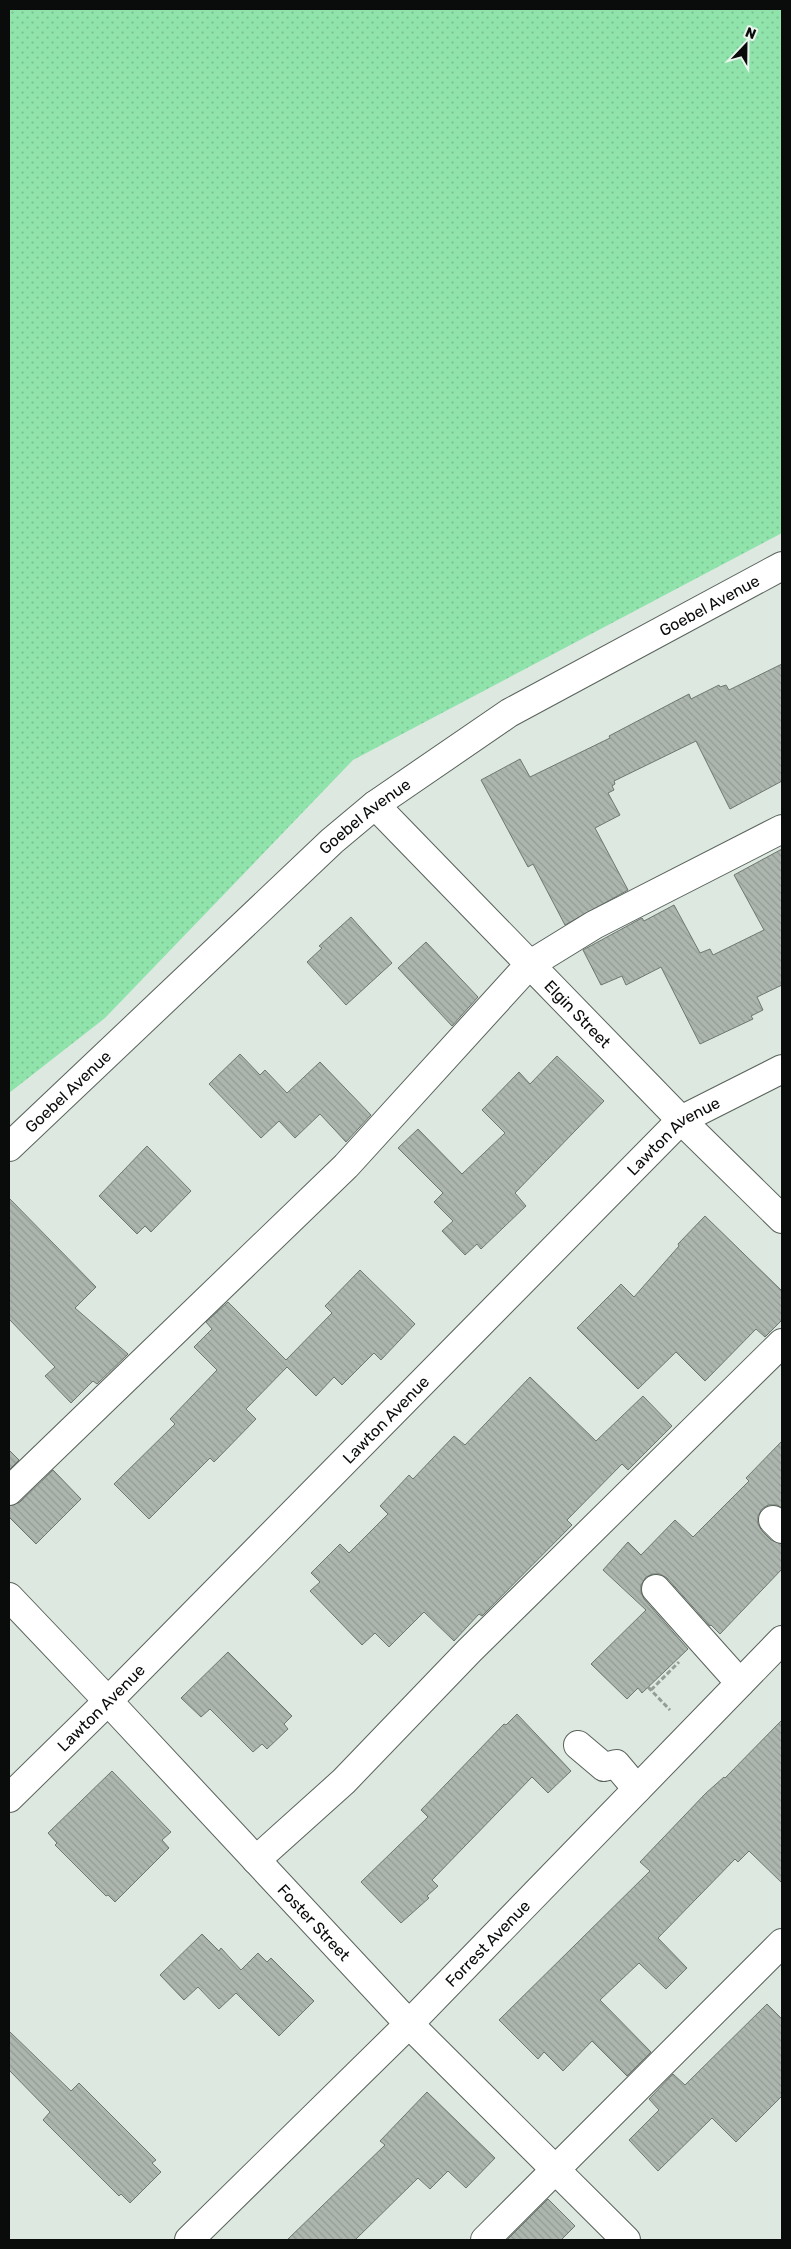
<svg xmlns="http://www.w3.org/2000/svg" width="791" height="2249" font-family="Rubik,sans-serif">
<style>
.grass{fill:url(#grass-dots)}
.building{fill:url(#building-back-hatch);stroke:#6e7871}
.lines{fill:none;stroke-linecap:round;stroke-linejoin:round}
.minor-casing{stroke:#59635c;stroke-width:30}
.path{stroke:#959d97;stroke-width:3;stroke-dasharray:5 2.5;stroke-linecap:butt}
.minor{stroke:#fff;stroke-width:28}
.labels{text-anchor:middle;dominant-baseline:central;stroke-width:4.5;stroke-linejoin:round;paint-order:stroke}
.street-label{font-size:16px;fill:#090c0a;stroke:#eaf5ed}
</style>
<defs>
<pattern id="grass-dots" width="8" height="8" patternUnits="userSpaceOnUse" patternTransform="scale(1.25)"><rect width="8" height="8" fill="#8fe3ab"/><path d="M2 2h.1M6 6h.1" fill="none" stroke="#7ac292" stroke-width="1.8" stroke-linecap="round"/></pattern>
<pattern id="building-back-hatch" width="6" height="6" patternUnits="userSpaceOnUse" patternTransform="scale(1.25)"><rect width="6" height="6" fill="#acb6ae"/><path d="M-1 5l2 2M0 0l6 6M5-1l2 2" fill="none" stroke="#939b94"/></pattern>
</defs>
<rect width="100%" height="100%" fill="#dde8e0"/>
<!-- grass -->
<path class="grass" d="M9,9H782V533L353,760L105,1018L9,1093Z"/>
<!-- building -->
<g class="building">
<path d="M782,664V781L730,809L696,741L614,781L615,784L612,786L614,790L608,793L620,815L595,828L628,890L565,925L533,864L528,867L481,780L520,759L530,777L610,738L609,736L689,694L691,699L719,685L720,687L726,685L729,690Z"/>
<path d="M782,849V985L757,997L763,1010L751,1016L753,1019L700,1044L661,967L626,985L622,976L601,985L583,950L642,918L644,921L674,905L700,953L710,949L713,955L764,930L734,875Z"/>
<path d="M351,917L392,963L346,1005L307,962L322,948L319,946Z"/>
<path d="M426,942L478,997L452,1026L398,968Z"/>
<path d="M240,1054L260,1075L265,1070L287,1093L320,1062L371,1115L346,1142L320,1114L295,1138L279,1121L261,1138L209,1084Z"/>
<path d="M557,1056L604,1101L515,1193L526,1206L481,1249L477,1244L465,1255L442,1231L453,1221L434,1202L443,1193L398,1148L418,1129L462,1174L505,1133L482,1110L519,1072L530,1084Z"/>
<path d="M147,1146L191,1191L151,1232L145,1226L137,1234L99,1196Z"/>
<path d="M9,1198L96,1287L75,1308L128,1354L97,1384L93,1381L71,1403L45,1376L55,1367L9,1319Z"/>
<path d="M705,1216L782,1291V1320L765,1337L756,1329L705,1381L676,1352L638,1389L577,1328L621,1284L634,1297L679,1246L678,1244Z"/>
<path d="M360,1270L415,1324L381,1360L374,1353L342,1385L334,1377L316,1396L287,1367L246,1409L256,1419L214,1462L210,1458L149,1519L114,1484L175,1424L170,1419L217,1370L194,1347L212,1329L206,1322L228,1302L286,1360L332,1313L325,1306Z"/>
<path d="M530,1377L596,1441L643,1396L672,1426L628,1470L622,1464L567,1520L572,1525L482,1616L479,1614L454,1641L424,1612L389,1647L375,1633L362,1645L310,1591L320,1582L311,1573L340,1544L349,1553L388,1514L380,1506L409,1475L413,1479L454,1436L465,1445Z"/>
<path d="M782,1441V1508L777,1505H768L762,1509L758,1516V1524L762,1531L771,1540L782,1544V1569L720,1634L711,1625L710,1626L667,1578L660,1574H653L646,1577L641,1585V1592L644,1599L688,1649L642,1693L638,1688L627,1699L591,1664L646,1610L603,1570L628,1542L641,1555L675,1520L693,1537L749,1481L746,1478Z"/>
<path d="M9,1450L19,1460L9,1470Z"/>
<path d="M53,1470L81,1499L36,1544L9,1517V1506L20,1502Z"/>
<path d="M228,1652L292,1716L284,1724L288,1729L267,1749L262,1744L253,1752L210,1709L201,1717L181,1698Z"/>
<path d="M517,1714L571,1771L548,1793L532,1777L432,1880L438,1886L427,1896L429,1898L401,1923L361,1882L428,1817L421,1810L504,1724L506,1725Z"/>
<path d="M782,1720V1883L749,1851L738,1862L735,1859L658,1938L687,1968L666,1989L639,1963L600,2000L651,2052L627,2076L592,2041L563,2071L544,2052L538,2059L499,2020L650,1871L640,1862L706,1793L724,1777L725,1778Z"/>
<path d="M112,1771L171,1832L162,1840L169,1848L115,1902L108,1895L106,1896L55,1845L57,1843L48,1833Z"/>
<path d="M202,1934L219,1951L221,1948L241,1970L258,1953L267,1962L271,1958L314,2001L279,2036L236,1993L219,2009L198,1987L184,2000L160,1975Z"/>
<path d="M767,2004L782,2019V2096L736,2142L712,2118L658,2171L629,2140L659,2110L649,2099L673,2074L685,2085Z"/>
<path d="M9,2031L71,2091L79,2083L156,2160L152,2163L161,2172L130,2203L121,2194L119,2196L43,2120L50,2112L9,2070Z"/>
<path d="M427,2092L495,2158L466,2188L448,2171L430,2189L418,2178L355,2240H287L385,2145L380,2141Z"/>
<path d="M548,2199L575,2226L561,2240H507Z"/>
</g>
<g class="lines">
<defs>
<g id="minor">
<path id="s1" d="M375,805L681,1120L782,1219"/>
<path id="s2" d="M9,1147L332,841L375,805L509,713L782,566"/>
<path d="M9,1491L346,1166L529,965L594,925L782,829"/>
<path d="M773,1520L782,1529"/>
<path d="M656,1589L740,1683"/>
<path id="s3" d="M9,1597L108,1701L409,2024L626,2240"/>
<path d="M578,1745L604,1767L616,1764L637,1789"/>
<path id="s4" d="M9,1798L108,1701L681,1120L782,1069"/>
<path d="M256,1860L344,1781L469,1651L782,1343"/>
<path id="s5" d="M189,2240L409,2024L782,1640"/>
<path d="M485,2240L782,1943"/>
</g>
</defs>
<!-- minor casing -->
<use href="#minor" class="minor-casing"/>
<!-- path -->
<g class="path">
<path d="M648,1687L670,1710"/>
<path d="M651,1690L679,1662"/>
</g>
<!-- minor -->
<use href="#minor" class="minor"/>
</g>
<g class="labels">
<!-- street labels -->
<g class="street-label">
<text stroke="none"><textPath href="#s2" startOffset="891">Goebel Avenue</textPath></text>
<text stroke="none"><textPath href="#s2" startOffset="486">Goebel Avenue</textPath></text>
<text stroke="none"><textPath href="#s1" startOffset="291">Elgin Street</textPath></text>
<text stroke="none"><textPath href="#s2" startOffset="81">Goebel Avenue</textPath></text>
<text stroke="none"><textPath href="#s4" startOffset="939">Lawton Avenue</textPath></text>
<text stroke="none"><textPath href="#s4" startOffset="534">Lawton Avenue</textPath></text>
<text stroke="none"><textPath href="#s4" startOffset="129">Lawton Avenue</textPath></text>
<text stroke="none"><textPath href="#s3" startOffset="446">Foster Street</textPath></text>
<text stroke="none"><textPath href="#s5" startOffset="421">Forrest Avenue</textPath></text>
</g>
</g>
<!-- border -->
<rect width="791" height="2249" fill="none" stroke="#090c0a" stroke-width="20"/>
<!-- north arrow -->
<g transform="translate(746 45) rotate(22)" stroke="#eaf5ed" stroke-width="4" paint-order="stroke">
<path d="M0-4L9 19L0 12L-9 19Z" fill="#090c0a"/>
<text y="-8" font-size="14" font-weight="bold" text-anchor="middle" fill="#090c0a">N</text>
</g>
</svg>
